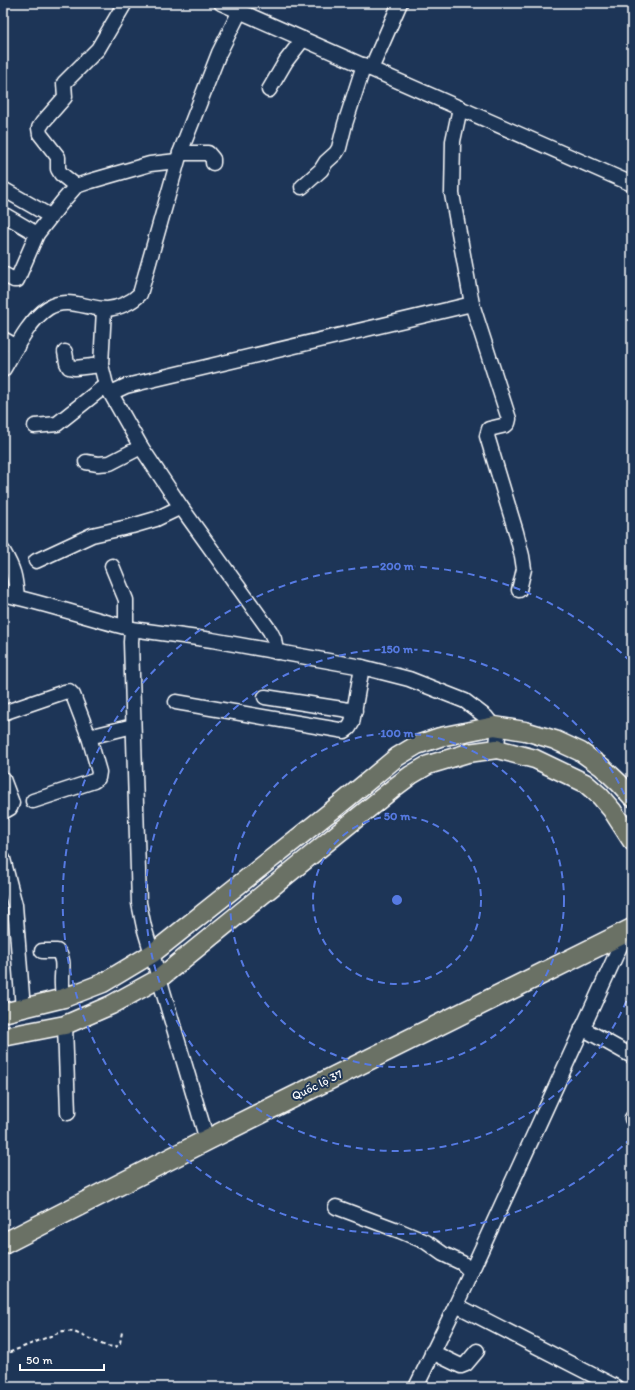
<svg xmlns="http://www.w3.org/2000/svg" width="635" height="1390" font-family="Itim,sans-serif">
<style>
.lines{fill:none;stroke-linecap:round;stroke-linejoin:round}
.minor-casing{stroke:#fff;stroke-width:17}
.major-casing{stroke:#fff;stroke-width:21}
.highway-casing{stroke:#fff;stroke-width:23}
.path{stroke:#fff;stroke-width:2;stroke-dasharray:4 3;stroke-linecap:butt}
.minor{stroke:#1d3557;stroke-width:14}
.major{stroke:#6b7165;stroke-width:18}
.highway{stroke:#6b7165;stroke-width:20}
.ring{fill:none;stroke:#567ae2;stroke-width:2;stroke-dasharray:7 5}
.labels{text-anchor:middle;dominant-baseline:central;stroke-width:4;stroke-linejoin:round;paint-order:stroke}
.street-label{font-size:12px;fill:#fff;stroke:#1d3557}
.centre{fill:#567ae2;stroke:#1d3557;stroke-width:2}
.ring-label{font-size:12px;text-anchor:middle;font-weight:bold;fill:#567ae2;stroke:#1d3557;stroke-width:4;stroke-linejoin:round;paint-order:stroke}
</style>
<rect width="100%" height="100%" fill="#1d3557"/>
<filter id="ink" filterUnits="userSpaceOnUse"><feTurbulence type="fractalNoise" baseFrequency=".025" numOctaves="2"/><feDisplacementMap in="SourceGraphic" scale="8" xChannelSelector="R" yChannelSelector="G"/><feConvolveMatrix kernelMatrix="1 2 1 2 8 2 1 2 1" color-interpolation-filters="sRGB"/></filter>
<g filter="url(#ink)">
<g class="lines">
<defs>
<g id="minor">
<path d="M221,3L632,184"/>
<path d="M371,69L400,3"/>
<path d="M269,90L286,61L303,39"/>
<path d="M460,108L453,141L452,194L472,304L509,419L508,423L506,425L489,429L487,436L516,532L522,556L524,569L519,590"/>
<path d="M180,153H208L213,159V163"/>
<path d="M76,186L61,174L58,169V157L40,134L39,128L43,122L65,97L64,83L98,49L125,3"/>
<path d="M302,187L321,170L326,162L336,153L339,148L345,124L364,65"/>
<path d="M3,189L50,216"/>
<path d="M3,214L37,234"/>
<path d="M3,274L14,280H17L37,234L63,201L76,186L91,181L150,164L177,161"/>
<path d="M104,309L101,365L106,385L141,447L181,507L270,631L274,639L276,652"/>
<path d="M3,339L17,347"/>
<path d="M65,352L67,363L69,367L75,368L101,365"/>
<path d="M3,370C15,350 28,321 48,308C67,296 87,309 107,309C119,308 132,302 140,294L180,153L219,53L240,11"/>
<path d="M111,393L126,386L472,304"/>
<path d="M35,426L57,424L106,385"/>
<path d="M86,462L98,464L110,463L141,447"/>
<path d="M3,551C14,570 15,576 17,597"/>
<path d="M36,561L92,535L132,526L156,519L181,507"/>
<path d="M112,566L126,600V627"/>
<path d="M3,594C47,604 89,618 132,629L131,642L139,903L144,927L207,1140"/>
<path d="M132,629L212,640L362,667L409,679L465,701L486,717L496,730L498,734L497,749"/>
<path d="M265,697L355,711"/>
<path d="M176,702L345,731L349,728L352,723L362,667"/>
<path d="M6,712L64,692L69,691L73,695L89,737L99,772L98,778L94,781L33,801"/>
<path d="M89,737L133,726"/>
<path d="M3,779L12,803L10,808L3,812"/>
<path d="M3,859L15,905L23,1009"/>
<path d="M42,951H57C66,959 61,973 62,985C62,989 63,994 64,998"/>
<path d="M65,1025L68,1113"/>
<path d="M582,1028L632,1056"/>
<path d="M632,1119V1118"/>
<path d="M336,1207L400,1231L426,1242L443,1254L462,1263L471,1272"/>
<path d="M456,1305L616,1387"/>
<path d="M432,1352L461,1366L466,1364L477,1351"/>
<path d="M416,1387L456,1305L627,931"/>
</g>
<g id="major">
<path d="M3,1013L64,998L103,983L153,953L344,801L397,757L417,745L440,737L495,726L525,731L555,740L581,752L602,767L619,783L632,797"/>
<path d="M3,1037L65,1025L111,1005L160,978L395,787L411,775L428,765L468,753L497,749L535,759L585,783L600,796L612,810L632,841"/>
</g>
<path id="highway" d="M3,1244L207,1140L632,929"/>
</defs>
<!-- minor casing -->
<use href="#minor" class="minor-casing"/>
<!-- major casing -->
<use href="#major" class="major-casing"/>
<!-- highway casing -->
<use href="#highway" class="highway-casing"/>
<!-- path -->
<path class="path" d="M3,1355L63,1331L74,1332L106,1346L116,1347L120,1343L122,1332"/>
<!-- minor -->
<use href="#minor" class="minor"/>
<!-- major -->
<use href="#major" class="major"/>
<!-- highway -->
<use href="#highway" class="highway"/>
</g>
</g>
<!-- distance rings -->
<g class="ring">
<circle cx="397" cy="900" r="84"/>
<circle cx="397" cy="900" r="167"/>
<path d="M631 990A251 251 0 1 1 631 810"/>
<path d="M631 1138A334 334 0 1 1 631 662"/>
</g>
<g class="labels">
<!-- street labels -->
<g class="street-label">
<text transform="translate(317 1085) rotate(-26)">Quốc lộ 37</text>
</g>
</g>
<circle cx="397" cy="900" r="6" class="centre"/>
<g class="ring-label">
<text x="397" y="570">200 m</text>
<text x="397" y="653">150 m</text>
<text x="397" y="737">100 m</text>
<text x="397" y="820">50 m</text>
</g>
<!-- margin -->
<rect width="635" height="1390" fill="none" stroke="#1d3557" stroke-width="16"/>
<rect x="8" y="8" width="619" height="1374" fill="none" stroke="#fff" stroke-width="1.5" filter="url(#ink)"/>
<!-- scale -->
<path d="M20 1364v6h84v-6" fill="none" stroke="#ffffff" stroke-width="2"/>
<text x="26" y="1364" font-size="12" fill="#ffffff" stroke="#1d3557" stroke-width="3" paint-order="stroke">50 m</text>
</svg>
